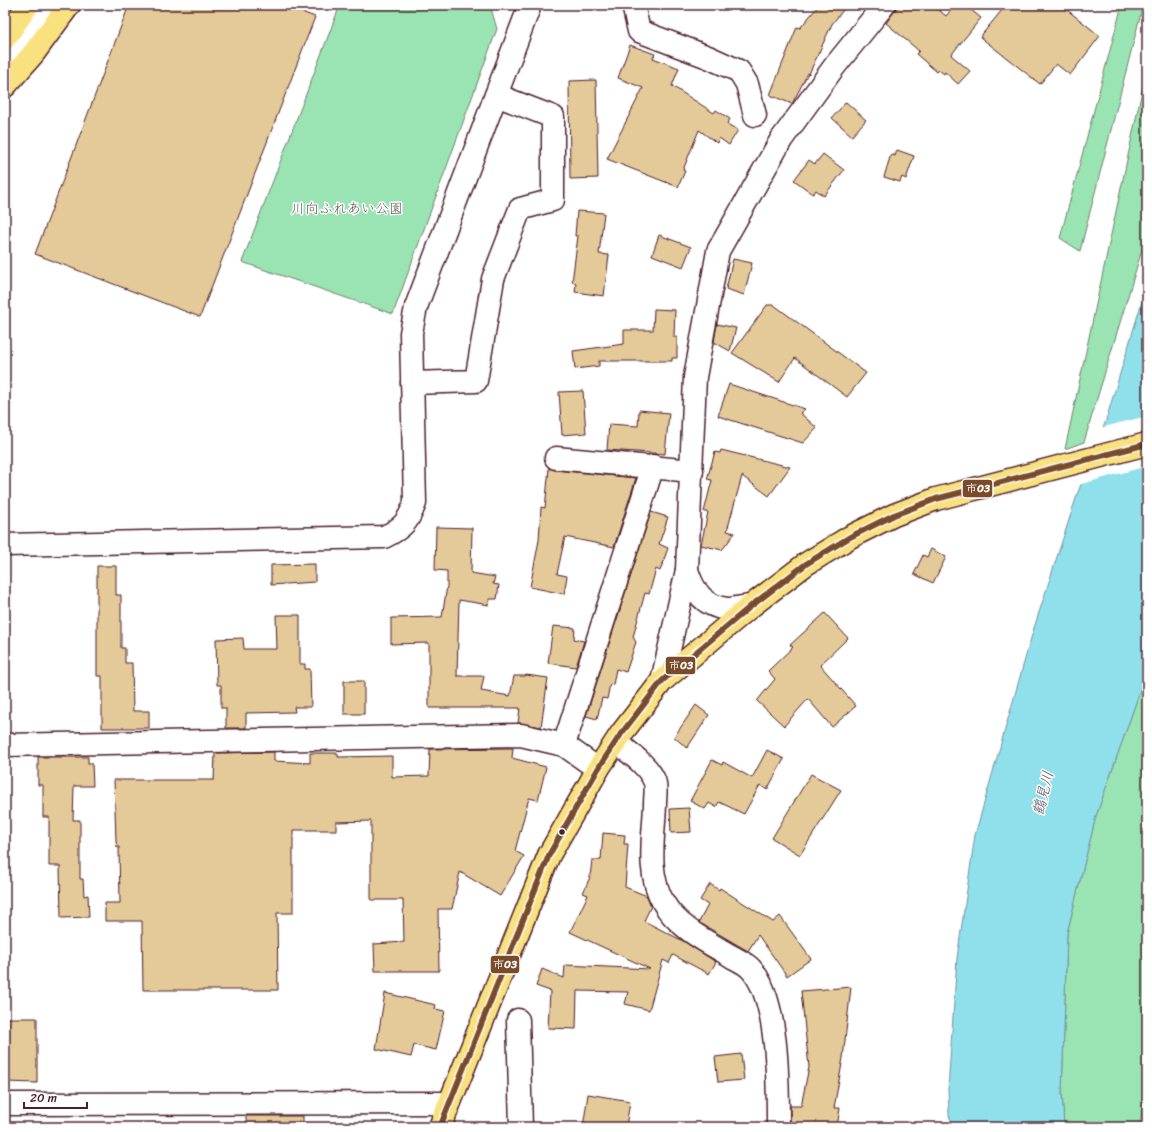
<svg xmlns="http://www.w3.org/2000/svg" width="1152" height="1132" font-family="Sriracha,'Klee One',sans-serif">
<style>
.green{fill:#9ae3b2;stroke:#72816e}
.water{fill:#90e0ec;stroke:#74939f}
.pier{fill:#fff}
.building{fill:#e4c999;stroke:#4a1f2b}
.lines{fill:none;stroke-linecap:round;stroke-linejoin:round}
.minor-casing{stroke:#4a1f2b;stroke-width:25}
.major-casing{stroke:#4a1f2b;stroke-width:25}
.highway-casing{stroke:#4a1f2b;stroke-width:25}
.minor{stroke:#fff;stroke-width:22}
.major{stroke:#fae180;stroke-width:22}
.highway{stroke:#fae180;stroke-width:22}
.bus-1-casing{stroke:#fff;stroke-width:9}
.bus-1{stroke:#7a4b2a;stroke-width:6}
.bus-dot{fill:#4a1f2b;stroke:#fff;stroke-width:1.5}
.labels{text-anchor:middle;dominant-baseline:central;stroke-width:3;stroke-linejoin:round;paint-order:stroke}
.park-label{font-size:14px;fill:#625a54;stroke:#fff}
.water-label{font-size:15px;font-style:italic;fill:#5f5965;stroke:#fff}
.line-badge{stroke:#fff;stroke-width:1.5}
.badge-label{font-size:11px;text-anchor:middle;font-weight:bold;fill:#fff}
</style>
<rect width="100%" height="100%" fill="#fff"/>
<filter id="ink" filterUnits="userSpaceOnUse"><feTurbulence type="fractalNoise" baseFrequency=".025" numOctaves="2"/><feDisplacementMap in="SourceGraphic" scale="8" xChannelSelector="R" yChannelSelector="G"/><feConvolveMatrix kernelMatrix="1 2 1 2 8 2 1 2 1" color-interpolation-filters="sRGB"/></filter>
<g filter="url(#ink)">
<!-- green -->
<g class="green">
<path d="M340,5H490L497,29L393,314L242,262Z"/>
<path d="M1122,5H1143L1080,251L1060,238Z"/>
<path d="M1147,67V233L1084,442L1065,449Z"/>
<path d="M1147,671V1066L1140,1127H1064L1062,1092L1067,933L1096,816Z"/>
</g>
<!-- water -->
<path class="water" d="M1147,285V671L1096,816L1067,933L1062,1092L1064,1127H953L949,1115L948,1089L957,958L975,835L1033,631L1078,492L1105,423Z"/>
<!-- pier -->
<path class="pier" d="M1147,416V466L1078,485L1100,428Z"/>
<!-- building -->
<g class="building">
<path d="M129,5H283L315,17L200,317L35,254Z"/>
<path d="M819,5H847L832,24L809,74L808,73L792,104L770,95L797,27L800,28Z"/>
<path d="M899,5H933L946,16L955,5H965L981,18L951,55L970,71L958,84L945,72L944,74L939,70L937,72L916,54L919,51L886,23Z"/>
<path d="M1006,5H1061L1100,36L1070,75L1056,64L1040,84L980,37Z"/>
<path d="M630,45L655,54L653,58L679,68L672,86L714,113L716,110L730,119L727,124L738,130L729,145L719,138L717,143L699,130L683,170L685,171L678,187L607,159L643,88L618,78Z"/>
<path d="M596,80L598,178L570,179L569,81Z"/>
<path d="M846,102L866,120L852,136L832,118Z"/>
<path d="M897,150L914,156L906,179L902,177L900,182L884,177L891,154L895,156Z"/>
<path d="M823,154L844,170L824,196L816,190L813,194L794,180L809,160L815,164Z"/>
<path d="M577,211L604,213L599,254L609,255L604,296L575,292L576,283L572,282L578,236H575Z"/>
<path d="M659,235L691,247L683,267L652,255Z"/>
<path d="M733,259L752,263L744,295L726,289Z"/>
<path d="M767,305H774L866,373L847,397L795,358L779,382L732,353Z"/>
<path d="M654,309L675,310L674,337H677V358H672V361H599V366L575,369L573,351L624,344V330H653Z"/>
<path d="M717,324L736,328L730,351L714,342Z"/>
<path d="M729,384L805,409L800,413L817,428L803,443L718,416Z"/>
<path d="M583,391L586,433L562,435L559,392Z"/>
<path d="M639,410L669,413L665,454L607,450L609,424L638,426Z"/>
<path d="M721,450L790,467L769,496L742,476L727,531L735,533L722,550L701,545L708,512H704L712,480L707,479L715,452L720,453Z"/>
<path d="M549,468L555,470L636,478L614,547L565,537L557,574L567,576L564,594L530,587L539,540L541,507L545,508Z"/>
<path d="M651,512L668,517L659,544L668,548L660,571L656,569L649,594L645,593L633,637L636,642L626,672L616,669L613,685L610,684L607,699L602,698L597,719L586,716Z"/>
<path d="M436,527L472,528L471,573L495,577L493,584L499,585L497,599H490L489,605L459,600L457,676H484L481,691L510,696L514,676H525L526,675L548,678L541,727L518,723L520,708H429V643L391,644V618L442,617L447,586V571L435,570Z"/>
<path d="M931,549L946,557L933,583L914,574L923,555L927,557Z"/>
<path d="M315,564V582L271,585V565Z"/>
<path d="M97,566H116V595H121V648H125V663H132L133,711H149V728H102V676H97Z"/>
<path d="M825,613L848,638L820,665L856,706L832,727L808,699L784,726L757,701L775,679L768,671L793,647L790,645Z"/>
<path d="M276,615H300V664H305V669H310L311,707H294L295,712L246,713V728H226V708H221V685H217L216,639L243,638L244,649H277Z"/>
<path d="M553,626L575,628L574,639L584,641L576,667L548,663Z"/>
<rect x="344" y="681" width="20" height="33"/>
<path d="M696,705L709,715L687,748L674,737Z"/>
<path d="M510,748H513L512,758L546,767L538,800L529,798L515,851L524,856L500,896L460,872L452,909H438L439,971H375L374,944L404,942L403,900H371V821L336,822V830H293V913H277L278,990H143L142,921H105V903H120L119,847H117L116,841L114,780H214L215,753L274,752V761L310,763V753H338V757L392,756V777L429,776L430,749Z"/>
<path d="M767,750L784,759L767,790L760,785L744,814L719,802L716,807L709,803L705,809L690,801L712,760L722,765L723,762L752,778Z"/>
<path d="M38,757H88V763H92L93,786H74L73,820H80V879H83L84,896L88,895L89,917L61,918L60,866H49V817H43V785H38Z"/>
<path d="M811,774L841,790L800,855L772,838Z"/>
<path d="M689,808L691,832L671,833L670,809Z"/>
<path d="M603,833L625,835L624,844H628L625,887L647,896L651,906L644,921L685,942L716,962L709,974L673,955L669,963L663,960L649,1010L625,1004L628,992L577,991L576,1029L548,1028L550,991L536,986L542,969L564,978L565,965L650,969L570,932L588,895L583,893L590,877L592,860H601Z"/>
<path d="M710,884L719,890L720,888L773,922L780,916L811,959L787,976L758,935L748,951L700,923L699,922L708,905L700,900Z"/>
<path d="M851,987L843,1058L834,1108H840L837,1127H790V1106H801L809,1067L801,991Z"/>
<path d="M385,993L436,1005L435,1009L445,1011L436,1050L414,1045L411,1057L376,1049Z"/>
<path d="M7,1018H37V1083L6,1082Z"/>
<path d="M741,1054L744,1080L718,1082L715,1057Z"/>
<path d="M588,1094L630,1101L626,1127H583Z"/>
<path d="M246,1116H303V1126L246,1127Z"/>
</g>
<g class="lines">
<defs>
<g id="minor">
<path d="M633,5L639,31L708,57L739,71L747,84L755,115"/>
<path d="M5,61L43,5"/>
<path d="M412,383L476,381L493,279L520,209L553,200V117L496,95"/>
<path d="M556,458L692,471"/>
<path d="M5,545L384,537C403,528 408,522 415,503L411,333L416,307L530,5"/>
<path d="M687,570C693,590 703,606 727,609C734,609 744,606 751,606"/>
<path d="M662,681L687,570L695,377L718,251L781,140L834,67L884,5"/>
<path d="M616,742C629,753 647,764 654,780C657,786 655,797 655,804C654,837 646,871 663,902C677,927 707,942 731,956C737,960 746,963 751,969C779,999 778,1087 778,1127"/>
<path d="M5,745L521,735L564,745L598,769"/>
<path d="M564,745L653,466"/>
<path d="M518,1020L521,1127"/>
<path d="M5,1104L449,1103"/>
</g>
<path id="major" d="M440,1127L549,855L598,769L621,734L662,681L751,606L806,564L850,537L894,515L936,499L1147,444"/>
<g id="highway">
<path d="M5,38L28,5"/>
<path d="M5,86L33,54L69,5"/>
</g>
</defs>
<!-- minor casing -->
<use href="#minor" class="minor-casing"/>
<!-- major casing -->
<use href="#major" class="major-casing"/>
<!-- highway casing -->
<use href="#highway" class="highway-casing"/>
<!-- minor -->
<use href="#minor" class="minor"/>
<!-- major -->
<use href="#major" class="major"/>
<!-- highway -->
<use href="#highway" class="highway"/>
<defs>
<path id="bus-1" d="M440,1127L549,855L598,769L621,734L662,681L751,606L806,564L850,537L894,515L936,499L1147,444"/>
</defs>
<!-- bus-1 casing -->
<use href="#bus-1" class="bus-1-casing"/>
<!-- bus-1 -->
<use href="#bus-1" class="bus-1"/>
</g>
</g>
<!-- markers -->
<circle class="bus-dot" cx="562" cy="832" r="3.5"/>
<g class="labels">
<!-- park labels -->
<g class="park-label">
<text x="347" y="208">川向ふれあい公園</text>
</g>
<!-- water labels -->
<g class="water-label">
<text transform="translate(1043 793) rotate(-76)">鶴見川</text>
</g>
</g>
<g class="line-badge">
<rect x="962" y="479" width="31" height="19" rx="4" fill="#7a4b2a"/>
<rect x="665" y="656" width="31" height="19" rx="4" fill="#7a4b2a"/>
<rect x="490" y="955" width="30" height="19" rx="4" fill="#7a4b2a"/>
</g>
<g class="badge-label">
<text x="978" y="492">市03</text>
<text x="681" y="669">市03</text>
<text x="505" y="968">市03</text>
</g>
<!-- margin -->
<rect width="1152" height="1132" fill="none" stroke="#fff" stroke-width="20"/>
<rect x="10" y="10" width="1132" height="1112" fill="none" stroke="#4a1f2b" stroke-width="1.5" filter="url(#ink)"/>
<!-- scale -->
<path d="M24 1102v6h63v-6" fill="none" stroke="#4a1f2b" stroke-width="2"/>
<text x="30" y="1102" font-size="12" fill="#4a1f2b" stroke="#ffffff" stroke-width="3" paint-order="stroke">20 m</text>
</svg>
